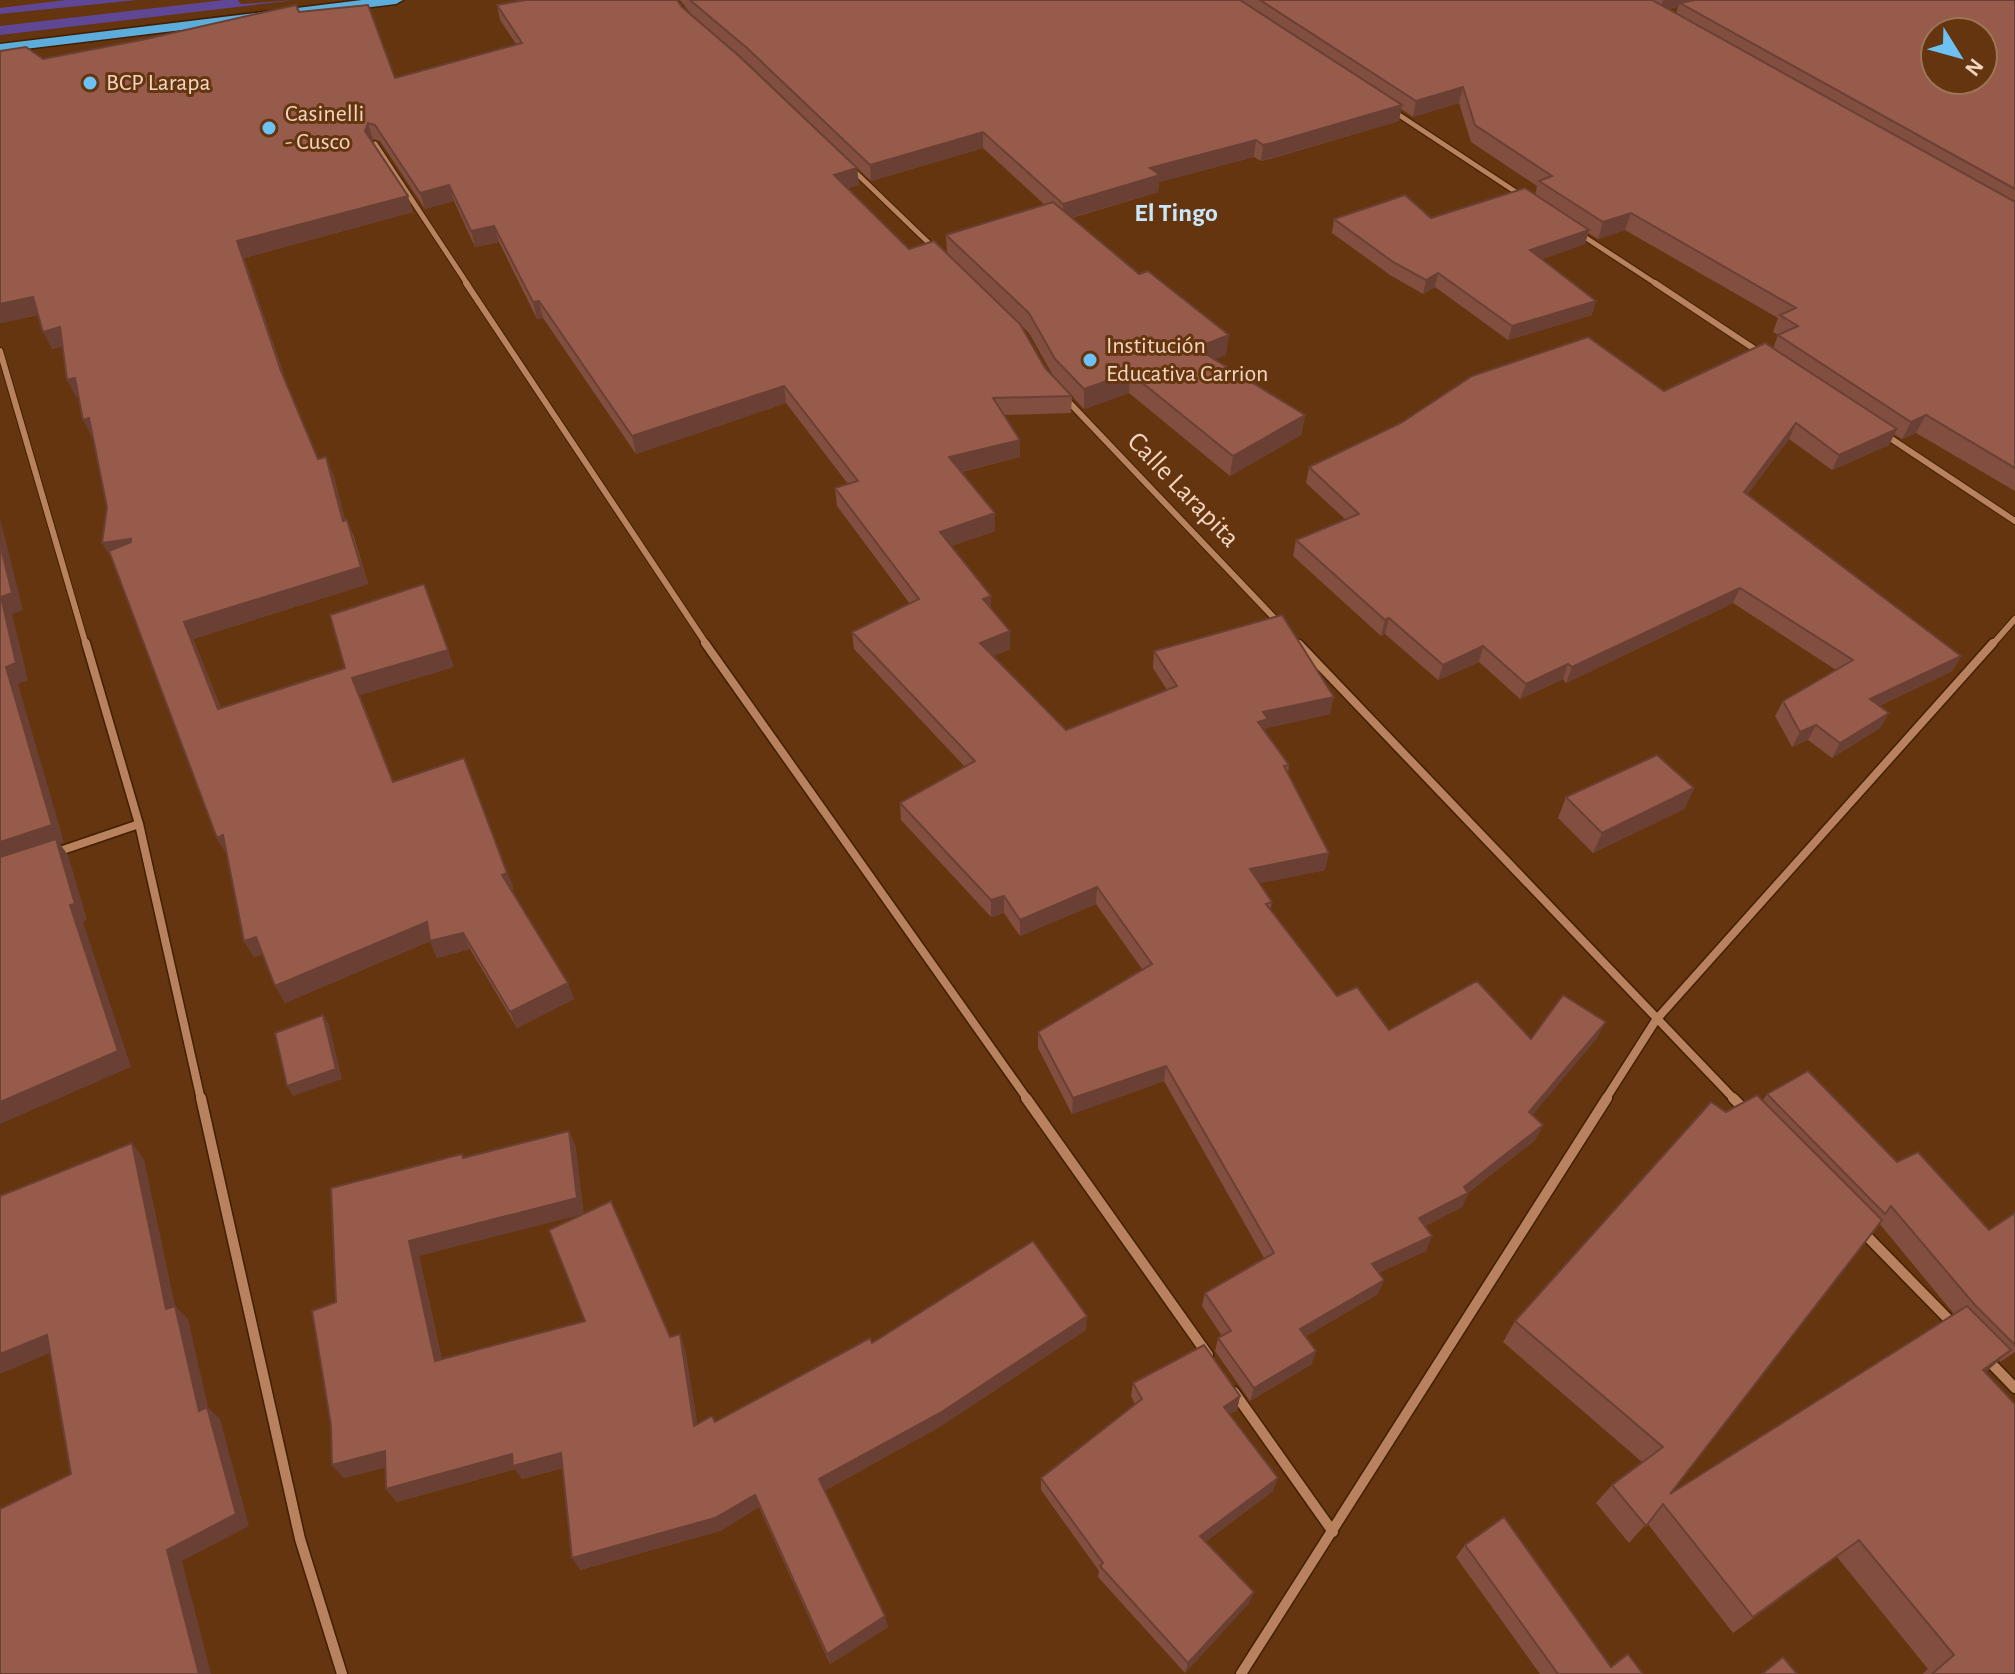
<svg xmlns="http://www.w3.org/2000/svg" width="2015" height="1674" font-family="'Alegreya Sans',sans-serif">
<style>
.green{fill:#604796}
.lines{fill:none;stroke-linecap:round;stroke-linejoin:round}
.street-far3-casing{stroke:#421f02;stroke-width:7}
.street-far2-casing{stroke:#421f02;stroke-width:8}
.street-far1-casing{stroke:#421f02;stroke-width:11}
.street-casing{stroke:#421f02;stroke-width:13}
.highway-casing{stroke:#421f02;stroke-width:3}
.street-far3{stroke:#b7825d;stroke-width:5}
.street-far2{stroke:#b7825d;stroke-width:6}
.street-far1{stroke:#b7825d;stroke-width:8}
.street{stroke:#b7825d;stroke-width:10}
.highway{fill:#5caddb;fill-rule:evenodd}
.wall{fill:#824e40;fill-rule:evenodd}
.shaded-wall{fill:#6a4034}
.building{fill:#975b4b;stroke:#6a4034;stroke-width:2;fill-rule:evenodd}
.poi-dot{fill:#6dc2f3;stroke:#64350e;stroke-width:3}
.labels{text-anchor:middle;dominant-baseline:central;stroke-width:6;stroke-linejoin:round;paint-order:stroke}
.far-poi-label{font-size:24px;fill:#f3d6c2;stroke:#64350e;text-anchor:start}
.far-neighbourhood-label{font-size:26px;font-weight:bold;fill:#cae7fa;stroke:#64350e}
.street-label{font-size:28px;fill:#f3d6c2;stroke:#64350e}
</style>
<rect width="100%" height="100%" fill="#64350e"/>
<!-- green -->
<g class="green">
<path d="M66,0H137L0,14V8Z"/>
<path d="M224,0H238L241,4L295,0L0,35V26Z"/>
</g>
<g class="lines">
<defs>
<g id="street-far3">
<path d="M1393,111L1522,196"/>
<path d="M375,144L468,285"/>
<path d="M851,168L936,250"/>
<path d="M1580,234L1658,285"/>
</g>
<g id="street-far2">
<path d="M466,283L707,645"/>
<path d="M1655,283L1762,354"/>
<path d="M0,351L86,645"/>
<path d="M1065,398L1279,623"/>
<path d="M1884,434L2015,521"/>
<path d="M1992,645L2015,619"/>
</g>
<g id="street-far1">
<path d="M86,643L139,824L201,1100"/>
<path d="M705,643L1028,1100"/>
<path d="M1299,644L1735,1100"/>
<path d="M54,853L139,824"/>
<path d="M1605,1100L1656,1020L1993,643"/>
</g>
<g id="street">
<path d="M201,1098L300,1539L342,1674"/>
<path d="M1026,1098L1208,1355"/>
<path d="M1733,1098L1746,1111"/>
<path d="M1861,1230L1952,1323"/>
<path d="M1987,1359L2015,1388"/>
<path d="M1234,1392L1333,1532"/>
<path d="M1241,1674L1607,1098"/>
</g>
<path id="highway" d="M362,0H403L396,4L0,52V44Z"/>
</defs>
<!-- street-far3 casing -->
<use href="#street-far3" class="street-far3-casing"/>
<!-- street-far2 casing -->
<use href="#street-far2" class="street-far2-casing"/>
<!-- street-far1 casing -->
<use href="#street-far1" class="street-far1-casing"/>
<!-- street casing -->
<use href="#street" class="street-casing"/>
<!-- highway casing -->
<use href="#highway" class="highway-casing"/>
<!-- street-far3 -->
<use href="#street-far3" class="street-far3"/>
<!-- street-far2 -->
<use href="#street-far2" class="street-far2"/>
<!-- street-far1 -->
<use href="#street-far1" class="street-far1"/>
<!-- street -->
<use href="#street" class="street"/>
<!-- highway -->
<use href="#highway" class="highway"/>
</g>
<!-- wall -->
<g class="wall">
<path d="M680,0H2015V491L1916,433L1902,439L1894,434L1889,445L1832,470L1789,439L1747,495L1961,656L1952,671L1879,706L1880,728L1832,758L1808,740L1792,747L1775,716L1783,701L1836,670L1733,603L1566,683L1563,679L1520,699L1479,662L1438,680L1385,634L1381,636L1293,556L1296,540L1345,519L1306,483L1309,467L1664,391L1773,349L1778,335L1773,332L1778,318L1625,230L1598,239L1588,233L1585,244L1542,259L1592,315L1508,340L1435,287L1423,294L1390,275L1332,233L1334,219L1431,218L1535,195L1537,186L1471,142L1459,103L1413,117L1401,109L1399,121L1270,159L1261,161L1254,157L1159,182L1158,192L1072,218L1226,355L1214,359L1305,415L1301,435L1230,476L1129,393L1084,409L1072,396L1071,413L1004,415L1020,440V457L961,472L995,513V531L951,546L991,596V609L1010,649L993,656L1066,730L1167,690L1153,668L1154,651L1330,714L1266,728L1265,731L1289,765L1288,773L1325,870L1260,883L1272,902L1270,910L1337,996L1389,1030L1531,1039L1597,1038L1532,1115L1543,1125L1535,1140L1468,1193L1462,1207L1425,1226L1426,1251L1378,1273V1294L1306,1336L1312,1364L1250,1401L1215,1351L1218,1338L1222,1336L1202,1306L1205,1293L1264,1258L1164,1081L1072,1114L1038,1048V1032L1142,969L1096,904L1020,936L1004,913L991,917L901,820L900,803L965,767L854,649L852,632L910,604L837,506L835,488L848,484L786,403L636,454L543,318L537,319L499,242L475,247L454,201L425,209L380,141L373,139L372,141L413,212L244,258L287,384L318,459L333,474L345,520H347L354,537L368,584L193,639L221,708L454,667L360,695L393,781L514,889L512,890L574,999L517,1028L470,949L437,958L430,941L285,1003L262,954L254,957L244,941L227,855L217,838L112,560L107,507L93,437H92L78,396L76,397L63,346L52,349L38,315L0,323V51L43,59L299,12L395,78L516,44L500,20L497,5L682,7L851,162L749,64L692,15ZM1678,7L1676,14L1668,9ZM983,148L1045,205L946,235L947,253L909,249L848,188L859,185L857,168L871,181ZM1021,325L1029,333L1054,377L1045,368Z"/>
<path d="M1694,788L1684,809L1593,853L1558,818L1566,797Z"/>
<path d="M1767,1094L1897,1162L1989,1230L2015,1213V1352L2000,1362L1999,1360L1985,1372L2015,1674H1922L1928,1669L1837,1557L1733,1633L1647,1523L1629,1543L1596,1503L1612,1485L1642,1462L1503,1342L1515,1321L1763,1100ZM1879,1223L1954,1314L1670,1494Z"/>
<path d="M569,1131L576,1148L419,1256L442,1360L670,1337L685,1349L697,1424L715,1422L872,1343L1086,1330L941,1426L824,1491L888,1627L830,1664L759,1507L720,1531L580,1570L563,1468L522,1479L515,1469L397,1502L386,1489V1467L344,1478L332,1465L336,1302L464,1157Z"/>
<path d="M1133,1383L1240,1396L1237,1410L1229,1414L1273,1491L1205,1542L1249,1603L1185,1673L1098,1577L1099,1571L1041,1490V1478L1135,1404L1131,1396Z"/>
<path d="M1465,1545L1611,1667L1643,1674H1540L1456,1557Z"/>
</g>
<!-- shaded-wall -->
<g class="shaded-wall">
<path d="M1663,0H1716L1680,3L1678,7L1660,10Z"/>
<path d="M1463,87L1459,103L1413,117L1416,101Z"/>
<path d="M1402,105L1399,121L1261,161L1263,145Z"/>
<path d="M368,123L373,139L370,147L365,131Z"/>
<path d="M983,132V148L871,181L870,165Z"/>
<path d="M1256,140L1254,157L1159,182L1158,192L1063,220V204L1150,168Z"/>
<path d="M857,168L859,185L836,191L834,175Z"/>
<path d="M449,185L454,201L425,209L420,193Z"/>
<path d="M408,196L413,212L244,258L288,388L237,241Z"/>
<path d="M1631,213L1625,230L1598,239L1603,222Z"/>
<path d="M494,226L499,242L475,247L471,231Z"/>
<path d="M1589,230L1585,244L1527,264L1530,250Z"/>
<path d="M1438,273L1435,287L1423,294L1426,280Z"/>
<path d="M33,297L42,314L0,323V304Z"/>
<path d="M539,301L543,318L537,319L533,302Z"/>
<path d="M1596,301L1592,315L1508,340L1512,326Z"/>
<path d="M60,327L69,345L52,349L43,332Z"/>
<path d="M1229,335L1226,355L1194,367L1196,348Z"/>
<path d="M1130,373L1129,393L1084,409V389Z"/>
<path d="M75,378L84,395L76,397L67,380Z"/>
<path d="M784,386L786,403L636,454L632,436Z"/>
<path d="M1305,415L1301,435L1230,476L1233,456Z"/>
<path d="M1926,415L1916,433L1902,439L1911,422Z"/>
<path d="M89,418L98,436L92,437L83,420Z"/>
<path d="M1796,423L1789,439L1737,508L1744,492Z"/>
<path d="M1897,429L1889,445L1832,470L1839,455Z"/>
<path d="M1020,440V457L950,474L949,457Z"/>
<path d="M326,457L333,474L350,538L343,521Z"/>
<path d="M995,513V531L941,549L940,532Z"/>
<path d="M0,518L23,610L12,614L28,680L18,684L64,842L60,844L68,855L87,920L83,922L131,1067L0,1124V842L6,667L1,597Z"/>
<path d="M347,520L368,584L193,639L228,726L218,709L184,622Z"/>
<path d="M131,539L140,556L112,560L102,543Z"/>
<path d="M1740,588L1733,603L1566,683L1572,667Z"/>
<path d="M991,596V613L983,599Z"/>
<path d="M1389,618L1385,634L1381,636L1385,620Z"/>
<path d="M1010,631V649L981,661L980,643Z"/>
<path d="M1483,646L1479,662L1438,680L1443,665Z"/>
<path d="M448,650L454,667L360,695L400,799L352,678Z"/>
<path d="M1961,656L1952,671L1861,714L1870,699Z"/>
<path d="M1568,664L1563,679L1520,699L1526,684Z"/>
<path d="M1334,697L1330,714L1266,728L1264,736L1258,722L1263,712Z"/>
<path d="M1889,713L1880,728L1832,758L1840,743Z"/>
<path d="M1816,725L1808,740L1792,747L1800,732Z"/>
<path d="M464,758L514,889L509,892L502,875Z"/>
<path d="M1694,788L1684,809L1593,853L1602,833Z"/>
<path d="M223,835L227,855L217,838Z"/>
<path d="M1329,853L1325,870L1247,886L1250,869Z"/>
<path d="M1097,887L1096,904L1020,936V920Z"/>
<path d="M1004,896V913L991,917V900Z"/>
<path d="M427,922L434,939L285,1003L275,986Z"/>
<path d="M463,933L470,949L437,958L430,941Z"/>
<path d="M256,937L266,953L254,957L244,941Z"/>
<path d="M568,983L574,999L517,1028L510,1012Z"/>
<path d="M323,1015L329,1025L342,1079L293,1096L287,1086Z"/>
<path d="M1606,1022L1597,1038L1522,1128L1529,1112Z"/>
<path d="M1166,1066L1164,1081L1072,1114L1073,1098Z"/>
<path d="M1543,1125L1535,1140L1468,1193L1462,1207L1413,1232L1419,1218L1464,1187Z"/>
<path d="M569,1131L576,1148L584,1214L419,1256L445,1375L435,1361L409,1241Z"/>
<path d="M132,1143L144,1159L175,1306L188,1319L208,1407L220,1419L249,1526L182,1561L211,1674H199L167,1550L199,1411L166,1309Z"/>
<path d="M1432,1236L1426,1251L1366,1278L1372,1264Z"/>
<path d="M1384,1280L1378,1294L1296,1342L1300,1329Z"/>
<path d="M1087,1316L1086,1330L941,1426L822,1492L819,1479Z"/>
<path d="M680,1334L685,1349L700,1439L694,1426Z"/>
<path d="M47,1335L62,1348L0,1374V1354Z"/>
<path d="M2011,1350L1987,1371L1959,1390L1983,1370Z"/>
<path d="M1316,1351L1312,1364L1250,1401L1254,1388Z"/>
<path d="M1240,1396L1237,1410L1220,1420L1224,1407Z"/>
<path d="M385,1451L396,1464L344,1478L332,1465Z"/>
<path d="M561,1453L569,1466L522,1479L515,1469L397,1502L386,1489L512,1454Z"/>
<path d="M1278,1478L1273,1491L1197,1548L1200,1536Z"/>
<path d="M755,1495L759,1507L720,1531L580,1570L572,1558Z"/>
<path d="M1254,1592L1249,1603L1185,1673L1188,1663Z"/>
<path d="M885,1616L888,1627L830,1664L827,1654Z"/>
</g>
<!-- building -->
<g class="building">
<path d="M526,0H677L682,7L739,56L857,168L834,175L909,249L934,241L1020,324L1045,368L1072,396L993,398L1020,440L949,457L995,513L940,532L991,596L983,599L1010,631L980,643L1066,730L1177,686L1154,651L1282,615L1334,697L1263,712L1268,719L1258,722L1289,765L1284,766L1329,853L1250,869L1272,902L1266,904L1337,996L1357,987L1389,1030L1477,981L1531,1039L1563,995L1606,1022L1529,1112L1543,1125L1464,1187L1468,1193L1419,1218L1432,1236L1372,1264L1384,1280L1300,1329L1316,1351L1254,1388L1218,1338L1231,1331L1205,1293L1274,1253L1166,1066L1073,1098L1038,1032L1152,964L1097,887L1020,920L1004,896L991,900L900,803L975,761L852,632L919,599L835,488L858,481L784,386L632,436L539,301L533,302L494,226L471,231L449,185L420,193L375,125L368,123L365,131L408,196L237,241L281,371L318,459L326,457L343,521L347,520L361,567L184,622L218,709L345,668L330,615L424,584L448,650L352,678L393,782L464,758L507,873L502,875L568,983L510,1012L463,933L430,941L427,922L275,986L256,937L244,941L223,835L217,838L109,551L131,542V539L102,543L107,507L89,418L83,420L75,378L67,380L60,327L43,332L33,297L0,304V51L26,47L43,59L146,39L296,5L299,12L368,5L395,78L522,43L497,5Z"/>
<path d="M690,0H1240L1402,105L1272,143L1263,145L1256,140L1150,168L1160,175L1063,204L983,132L870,165L747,48Z"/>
<path d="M1260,0H1652L2015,202V468L1926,415L1911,422L1778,335L1798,326L1780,315L1796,308L1631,213L1603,222L1539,181L1552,176L1475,125L1463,87L1416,101Z"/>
<path d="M1695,0H2015V189L1680,3ZM1935,32H1983V80H1935Z"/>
<path d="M1525,188L1589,230L1530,250L1596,301L1512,326L1438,273L1426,280L1393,262L1334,219L1405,195L1431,218Z"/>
<path d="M1053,202L1139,274L1148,271L1229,335L1196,348L1305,415L1233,456L1130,373L1084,389L1055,359L1029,313L946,235Z"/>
<path d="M1588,337L1664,391L1765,343L1897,429L1839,455L1796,423L1744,492L1961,656L1870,699L1889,713L1840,743L1816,725L1800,732L1783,701L1853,660L1740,588L1572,667L1568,664L1526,684L1483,646L1443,665L1389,618L1385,620L1296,540L1359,514L1309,467L1401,423L1472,376Z"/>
<path d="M0,544L12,593L1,597L16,663L6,667L52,825L0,842Z"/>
<path d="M1657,755L1694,788L1602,833L1566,797Z"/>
<path d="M56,839L75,904L70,905L118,1051L0,1102V857Z"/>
<path d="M323,1015L336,1069L287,1086L275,1033Z"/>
<path d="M1808,1071L1897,1162L1918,1152L1989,1230L2015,1213V1345L1974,1304L1891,1206L1885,1214L1767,1094Z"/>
<path d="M1757,1095L1882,1220L1670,1494L1967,1306L2011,1350L1983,1370L2015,1404V1674H1932L1954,1655L1859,1540L1753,1617L1663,1504L1646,1526L1612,1485L1663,1447L1515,1321L1711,1102L1726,1112Z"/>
<path d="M569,1131L577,1198L409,1241L435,1361L585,1321L549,1230L611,1201L670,1337L680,1334L694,1426L712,1416L715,1422L870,1338L872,1343L1033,1241L1087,1316L940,1413L819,1479L885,1616L827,1654L755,1495L715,1518L572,1558L561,1453L513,1466L512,1454L386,1489L385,1451L332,1465L331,1425L312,1311L336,1302L331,1188L462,1154L463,1158Z"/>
<path d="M132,1143L166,1309L175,1306L199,1411L207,1407L236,1514L167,1550L199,1674H0V1509L71,1474L47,1335L0,1354V1196Z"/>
<path d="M1204,1345L1240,1396L1224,1407L1278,1478L1200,1536L1254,1592L1188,1663L1100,1566L1103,1563L1041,1478L1142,1399L1133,1383Z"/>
<path d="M1504,1517L1611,1667L1628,1654L1643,1674H1558L1465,1545Z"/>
<path d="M1783,1657L1797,1674H1762Z"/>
</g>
<!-- markers -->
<g class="poi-dot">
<circle cx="90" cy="83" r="8"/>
<circle cx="269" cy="128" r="8"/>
<circle cx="1090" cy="360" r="8"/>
</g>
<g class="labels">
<!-- far-poi labels -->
<g class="far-poi-label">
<text x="106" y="83">BCP Larapa</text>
<text x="285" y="114">Casinelli<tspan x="285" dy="28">- Cusco</tspan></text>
<text x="1106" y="346">Institución<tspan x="1106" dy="28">Educativa Carrion</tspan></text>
</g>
<!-- far-neighbourhood labels -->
<g class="far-neighbourhood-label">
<text x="1176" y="213">El Tingo</text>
</g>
<!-- street labels -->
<g class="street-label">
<text transform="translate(1183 490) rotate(46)">Calle Larapita</text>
</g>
</g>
<!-- north arrow -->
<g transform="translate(1959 56) rotate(127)"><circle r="38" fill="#64350e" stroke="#9d7556" stroke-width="2"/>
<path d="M0-6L14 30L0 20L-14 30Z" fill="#6dc2f3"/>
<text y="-12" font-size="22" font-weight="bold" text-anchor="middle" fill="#f3d6c2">N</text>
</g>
</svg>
